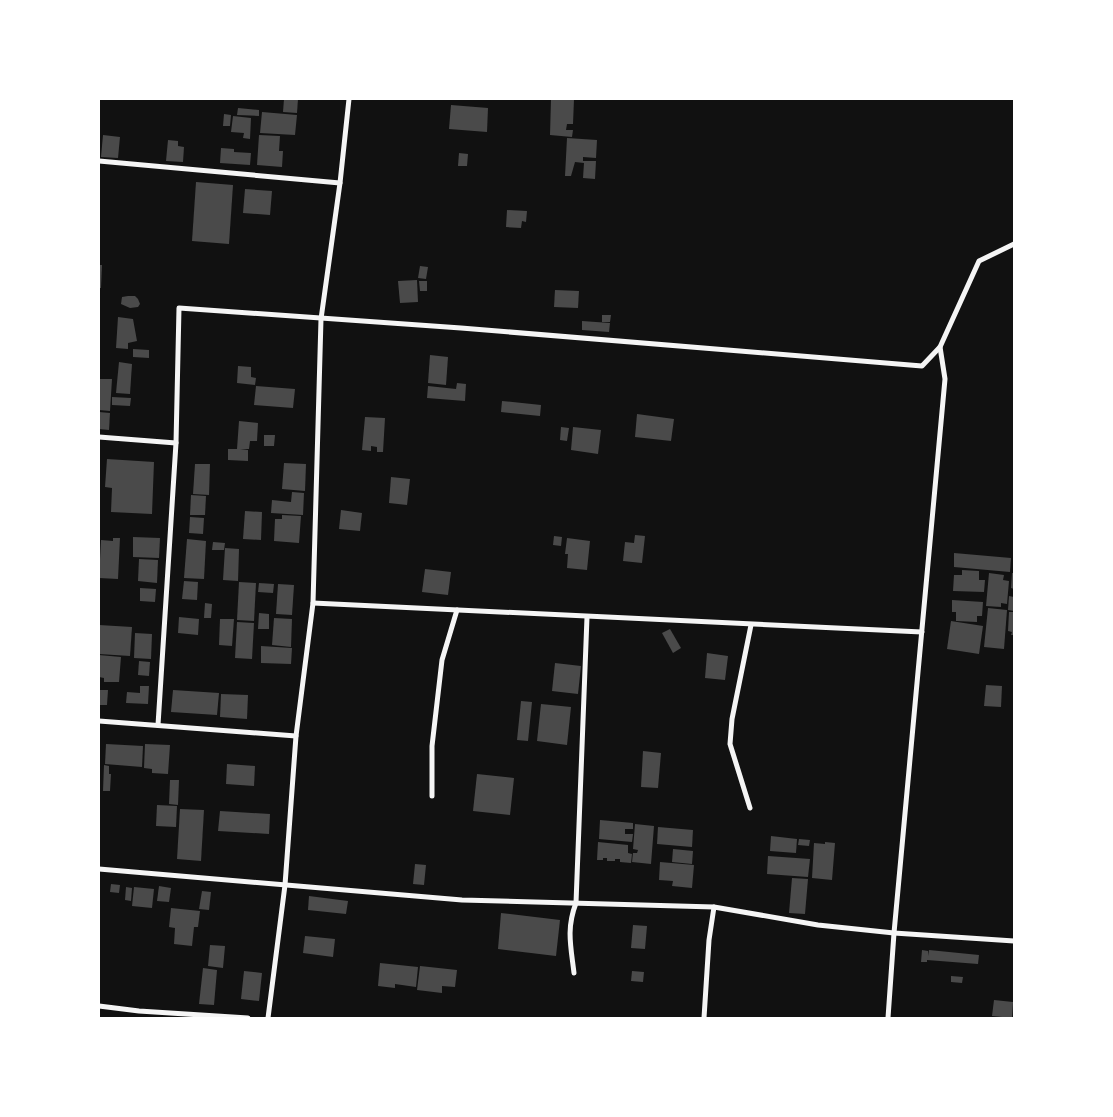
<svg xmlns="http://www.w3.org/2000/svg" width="1113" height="1117" font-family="'Source Sans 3',sans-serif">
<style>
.building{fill:#4a4a4a}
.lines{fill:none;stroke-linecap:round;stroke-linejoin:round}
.minor{stroke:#f5f5f5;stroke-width:5}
</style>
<rect width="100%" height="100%" fill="#111"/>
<!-- building -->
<g class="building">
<path d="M284,99H298L297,113L283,112Z"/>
<path d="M551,99H574L573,124H567L566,130H573L572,137L550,135Z"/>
<path d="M451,105L488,108L487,132L449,129Z"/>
<path d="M238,108L259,110V116L237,115Z"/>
<path d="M262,112L297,115L295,135L260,133Z"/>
<path d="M224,114L231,115L230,126H223Z"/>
<path d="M233,116L251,118L250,139L243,138L244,133L231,132Z"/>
<path d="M103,135L120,137L118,158L101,157Z"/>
<path d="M259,135L280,136L279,151H283L282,167L257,165Z"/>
<path d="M567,138L597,140L596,158L583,157V161H596L595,179L583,178L584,163L575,162L571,176H565Z"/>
<path d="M168,140L178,141V146L184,147L183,162L166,161Z"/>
<path d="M221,148L234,149V152L251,153L250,165L220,163Z"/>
<path d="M459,153L468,154L467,166H458Z"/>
<path d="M196,182L233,185L229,244L192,241Z"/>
<path d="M245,189L272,191L270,215L243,213Z"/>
<path d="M507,210L527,211L526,222L522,221L521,228L506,227Z"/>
<path d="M99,265H102L101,288H99Z"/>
<path d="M420,266L428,267L426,279L418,278Z"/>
<path d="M417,280L418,302L400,303L398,281Z"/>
<path d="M419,281H427V291H420Z"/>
<path d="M555,290L579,291L578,308L554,307Z"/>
<path d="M128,296H135L138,299L140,304L138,307L130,308L121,304L122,297Z"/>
<path d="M602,315H611L610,322H602Z"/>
<path d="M118,317L133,319L137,341L128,343V349L116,348Z"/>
<path d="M582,321L610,323L609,332L582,330Z"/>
<path d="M133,349L149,350V358L133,357Z"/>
<path d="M430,355L448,357L446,385L428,383Z"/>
<path d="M119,362L132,364L130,394L116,393Z"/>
<path d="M238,366L251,367V377L256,378L255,385L237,383Z"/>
<path d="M99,379H112L110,411L99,410Z"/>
<path d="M457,383L466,384L465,401L427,398L428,386L456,389Z"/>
<path d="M256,386L295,389L293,408L254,405Z"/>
<path d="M112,397L131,398L130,406L112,405Z"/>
<path d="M502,401L541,405L540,416L501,412Z"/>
<path d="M99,412L110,413L109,430L99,429Z"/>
<path d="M637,414L674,419L671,441L635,437Z"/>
<path d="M365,417L385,418L383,452H377V447L371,446V451L362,450Z"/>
<path d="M239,421L258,423L257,441H250L249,449H240L248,450V461L228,460V449H237Z"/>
<path d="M561,427L569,428L567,441L560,440Z"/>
<path d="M573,427L601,430L598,454L571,450Z"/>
<path d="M264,435H275L274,446H264Z"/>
<path d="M107,459L154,462L152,514L111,512L112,488L105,487Z"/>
<path d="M284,463L306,464L305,491L282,489Z"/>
<path d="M195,464H210L209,495L193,494Z"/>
<path d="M391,477L410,479L407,505L389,503Z"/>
<path d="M292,492L304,493L303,515L271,513L272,500L291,502Z"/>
<path d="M191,495L206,496L205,515H190Z"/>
<path d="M341,510L362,513L360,531L339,529Z"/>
<path d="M245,511L262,512L261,540L243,539Z"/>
<path d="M282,515L301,516L299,543L274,541L275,519H282Z"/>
<path d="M190,517L204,518L203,534L189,533Z"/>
<path d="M635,535L645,536L642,563L623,561L625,542L634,543Z"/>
<path d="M554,536L562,537L561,546L553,545Z"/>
<path d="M133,537L160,538L159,558L133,557Z"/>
<path d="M113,538H120L118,579L99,578L101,540L113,541Z"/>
<path d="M567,538L590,541L587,570L567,568L568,554H565Z"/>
<path d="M187,539L206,541L204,579L184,578Z"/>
<path d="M213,542L225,543L224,550H212Z"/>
<path d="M225,548L239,549L238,581L223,580Z"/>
<path d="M954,553L1011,558L1010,572L954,567Z"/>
<path d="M139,559L158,560L157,583L138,581Z"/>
<path d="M425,569L451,572L448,595L422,592Z"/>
<path d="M962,570L979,571V580H985L984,592L953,591L954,575H962Z"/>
<path d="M989,573L1004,575L1003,580L1009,581L1007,604L1001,603V607L986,606Z"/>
<path d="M1012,573H1014V589L1011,588Z"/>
<path d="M184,581L198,582L197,600L182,599Z"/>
<path d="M239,582L256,583L254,621L237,620Z"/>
<path d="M259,583L274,584L273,593L258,592Z"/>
<path d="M278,584L294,585L292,615L276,614Z"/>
<path d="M140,588L156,589L155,602L140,601Z"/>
<path d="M1009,596L1014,597V611L1008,610Z"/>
<path d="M952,600L983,602L982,616H977V622L956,621V612H952Z"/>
<path d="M205,603L212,604L211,618H204Z"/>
<path d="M988,608L1007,610L1004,649L984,647Z"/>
<path d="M1009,612H1014V635H1011L1012,632L1008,631Z"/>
<path d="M259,613L269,614V629H258Z"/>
<path d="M179,617L199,619L198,635L178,633Z"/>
<path d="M274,618L292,619L291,647L272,645Z"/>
<path d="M220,619H234L232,646L219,645Z"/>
<path d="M951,621L983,626L979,654L947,649Z"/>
<path d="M237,622L254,623L252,659L235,658Z"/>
<path d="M99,625L132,627L130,656L99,654Z"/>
<path d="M670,629L681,648L673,653L662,633Z"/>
<path d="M135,633L152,634L151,659L134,658Z"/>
<path d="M261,646L292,648L291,664L261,663Z"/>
<path d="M707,653L728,656L725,680L705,678Z"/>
<path d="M99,655L121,657L119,682H104V678L99,677Z"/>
<path d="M139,661L150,662L149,676L138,675Z"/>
<path d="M555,663L581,666L578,694L552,691Z"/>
<path d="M986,685L1002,686L1001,707L984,706Z"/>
<path d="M140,686H149L148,704L126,703L127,692L140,693Z"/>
<path d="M99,690H108L107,705H99Z"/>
<path d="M173,690L219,693L217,715L171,712Z"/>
<path d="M221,694L248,695L247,719L220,717Z"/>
<path d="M521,701L532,702L528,741L517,740Z"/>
<path d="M541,704L571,707L567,745L537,741Z"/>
<path d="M106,744L143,746L142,767L105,764Z"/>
<path d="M145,744L170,745L168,774L152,773V769L144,768Z"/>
<path d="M643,751L661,753L658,788L641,787Z"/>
<path d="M227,764L255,766L254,786L226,784Z"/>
<path d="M104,765L109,766V774H111L110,791H103Z"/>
<path d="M477,774L514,778L510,815L473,811Z"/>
<path d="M170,780H179L178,805L169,804Z"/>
<path d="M157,805L177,806L176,827L156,826Z"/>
<path d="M180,809L204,810L201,861L177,859Z"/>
<path d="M220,811L270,814L269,834L218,831Z"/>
<path d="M600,820L633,823V829H625V834H633L632,842L599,839Z"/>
<path d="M635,824L654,826L651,864L632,862L633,853H637L638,850L633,849Z"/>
<path d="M658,827L693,830L692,847L657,844Z"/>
<path d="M771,836L797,839L796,853L770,851Z"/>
<path d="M799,839L810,840L809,846L798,845Z"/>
<path d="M598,842L628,845V853L632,854L631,863L620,862V859H615V861H607V858H603V860H597Z"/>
<path d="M825,842L835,843L832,880L812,878L814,843L825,844Z"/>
<path d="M673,849L693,851L692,864L672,862Z"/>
<path d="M768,856L810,859L808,877L767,874Z"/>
<path d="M660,862L694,865L692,888L672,886L673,881L659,880Z"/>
<path d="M415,864L426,865L424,885L413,884Z"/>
<path d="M792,878L808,879L805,914L789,913Z"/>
<path d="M111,884L120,885L119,893L110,892Z"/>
<path d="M159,886L171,888L169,902L157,901Z"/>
<path d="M126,887L132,888L131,901L125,900Z"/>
<path d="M134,887L154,889L152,908L132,906Z"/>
<path d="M202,891L211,892L209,910L199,909Z"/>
<path d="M309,896L348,901L346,914L308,910Z"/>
<path d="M171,908L200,911L198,927H194L192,946L174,944L175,928L169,927Z"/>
<path d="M501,913L560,920L556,956L498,949Z"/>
<path d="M633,925L647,926L645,949L631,948Z"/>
<path d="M305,936L335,939L333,957L303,953Z"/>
<path d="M210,945L225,946L223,968L208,966Z"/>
<path d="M922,950L928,951V956L929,950L979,955L978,964L927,960V962H921Z"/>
<path d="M380,963L418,967L416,987L395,984V988L378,986Z"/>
<path d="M420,966L457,970L455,987L442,986V993L417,990Z"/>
<path d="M203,968L217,970L214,1005L199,1004Z"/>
<path d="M244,971L262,973L259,1001L241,999Z"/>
<path d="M632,971L644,972L643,982L631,981Z"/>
<path d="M951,976L963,977L962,983L951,982Z"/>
<path d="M994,1000L1013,1002L1012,1018L992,1016Z"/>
</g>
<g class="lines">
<!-- minor -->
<g class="minor">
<path d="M99,161L340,183"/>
<path d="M99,437L176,443"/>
<path d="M313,603L922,632"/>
<path d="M99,721L296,736"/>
<path d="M158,725L176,443L179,308L461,328L922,366L940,347L979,261L1014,244"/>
<path d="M432,796V746L442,660L457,610"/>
<path d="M750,808L730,744L732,719L751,625"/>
<path d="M99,869L462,900L714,907"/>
<path d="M574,973C571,947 566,929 576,903L587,617"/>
<path d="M99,1006L139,1011L248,1018"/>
<path d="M268,1018L285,885L296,736L313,603L321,319L340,183L349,99"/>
<path d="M704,1018L709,940L714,907L818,925L894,933L1014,941"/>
<path d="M888,1018L894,933L945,379L940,347"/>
</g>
</g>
<!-- border -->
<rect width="1113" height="1117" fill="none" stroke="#ffffff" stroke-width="200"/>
</svg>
